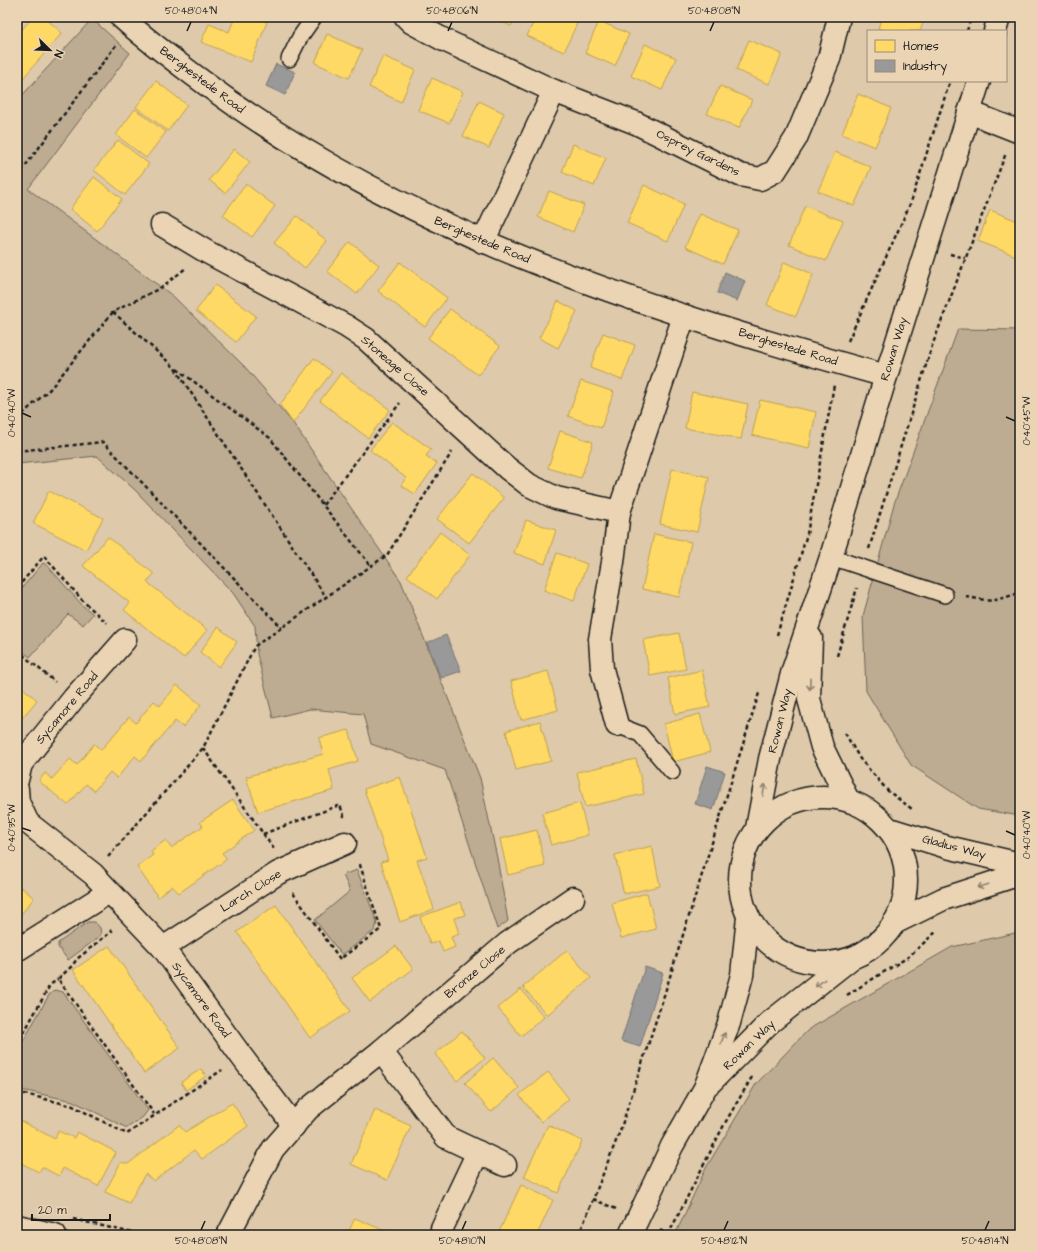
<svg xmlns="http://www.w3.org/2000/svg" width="1037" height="1252" font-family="'Architects Daughter',sans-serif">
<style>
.green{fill:#bdac92;stroke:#6c6457}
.homes{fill:#ffd966;stroke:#bba050}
.industry{fill:#999;stroke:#747474}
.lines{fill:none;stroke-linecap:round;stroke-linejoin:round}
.lane-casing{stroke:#1c1c1c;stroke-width:18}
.street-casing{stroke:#1c1c1c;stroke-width:25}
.secondary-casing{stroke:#1c1c1c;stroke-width:25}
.highway-casing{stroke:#1c1c1c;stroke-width:25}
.path{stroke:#1c1c1c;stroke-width:2.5;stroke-dasharray:4 3;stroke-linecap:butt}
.lane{stroke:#ead4b3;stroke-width:15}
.street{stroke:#ead4b3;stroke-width:22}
.secondary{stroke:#ead4b3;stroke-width:22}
.highway{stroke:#ead4b3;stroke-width:22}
.oneway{stroke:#8d816f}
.ticks{fill:none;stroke:#1c1c1c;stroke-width:1.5}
.labels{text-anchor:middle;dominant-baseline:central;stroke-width:4;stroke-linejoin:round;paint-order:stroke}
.street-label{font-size:12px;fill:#1c1c1c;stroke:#ead4b3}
.neatline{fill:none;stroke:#1c1c1c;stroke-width:1.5}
.ticks-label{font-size:10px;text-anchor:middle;fill:#1c1c1c}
</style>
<rect width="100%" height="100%" fill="#dec9aa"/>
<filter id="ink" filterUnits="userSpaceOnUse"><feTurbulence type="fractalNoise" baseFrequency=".025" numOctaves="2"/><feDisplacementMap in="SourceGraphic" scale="8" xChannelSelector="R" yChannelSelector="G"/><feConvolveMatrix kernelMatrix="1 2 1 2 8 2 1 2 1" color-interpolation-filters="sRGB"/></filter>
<g filter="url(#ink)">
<!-- green -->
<g class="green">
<path d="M92,19L130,53L28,189L173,296L245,367L293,423L401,581L480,778L497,858L508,921L497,929L445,770L371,744L363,714L310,709L273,718L257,654L255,626L233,593L135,490L97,456L17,464V101Z"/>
<path d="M958,329L1020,330V816L978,809L911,765L866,691L863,616L894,504Z"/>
<path d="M43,563L47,565L82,605L93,614L83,625L68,614L30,657L17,647V594Z"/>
<path d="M357,870L377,922L375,930L342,955L315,920L350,891L343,875Z"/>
<path d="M88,922H95L100,928L101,933L99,937L68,960L58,947V943Z"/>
<path d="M1020,932V1235H675L706,1168L756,1084L809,1029L952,947Z"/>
<path d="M55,990L63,992L148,1110L143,1117L127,1128L73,1101L17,1089V1052L49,995Z"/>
</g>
<!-- homes -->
<g class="homes">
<path d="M33,17H44L62,33L17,85V35Z"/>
<path d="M235,17H253L267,22L251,62L201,42L209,24L229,32Z"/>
<path d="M490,17H515L511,26Z"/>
<path d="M536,17H569L578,21L564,52L527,36Z"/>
<path d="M882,17H925L920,31H885L878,28Z"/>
<path d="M599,21L629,34L615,66L585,53Z"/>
<path d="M327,34L362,50L349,78L315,63Z"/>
<path d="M749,40L782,54L769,84L736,70Z"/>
<path d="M645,44L676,58L662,90L631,76Z"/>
<path d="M383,56L415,70L401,102L369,87Z"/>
<path d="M432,78L463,92L449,123L418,110Z"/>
<path d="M156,81L187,105L168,131L136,107Z"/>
<path d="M720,86L752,100L739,128L707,114Z"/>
<path d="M858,94L891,108L875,147L842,134Z"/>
<path d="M479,101L504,113L489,148L463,136Z"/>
<path d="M135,109L166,132L146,158L116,135Z"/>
<path d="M118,140L149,164L125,195L94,170Z"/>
<path d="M573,144L606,158L594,186L562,172Z"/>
<path d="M234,149L250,162L225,193L209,180Z"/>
<path d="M835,152L871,167L854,206L818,191Z"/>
<path d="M94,177L122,199L97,231L70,209Z"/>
<path d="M246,184L275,206L252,237L223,215Z"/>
<path d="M644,185L684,204L668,241L627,223Z"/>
<path d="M549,191L584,205L573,232L538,217Z"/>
<path d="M805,206L843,221L826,261L789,245Z"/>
<path d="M990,210L1020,222L1019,257L978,241Z"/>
<path d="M700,214L738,230L723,264L685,247Z"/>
<path d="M297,216L327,241L305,268L274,243Z"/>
<path d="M350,242L379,265L357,294L327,271Z"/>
<path d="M400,262L447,298L425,327L378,291Z"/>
<path d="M784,262L813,274L796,316L767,305Z"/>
<path d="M215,285L256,316L236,342L196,311Z"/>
<path d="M558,301L577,311L558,348L539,338Z"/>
<path d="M450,309L500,346L478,375L428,338Z"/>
<path d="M603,333L635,345L622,380L590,368Z"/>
<path d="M314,358L332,372L293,423L280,405Z"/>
<path d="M341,373L390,410L368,438L320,401Z"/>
<path d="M581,381L614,392L601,428L568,416Z"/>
<path d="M692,392L748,404L741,439L685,428Z"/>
<path d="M760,400L816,412L809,448L752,435Z"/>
<path d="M392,422L431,449L426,456L437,463L415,494L401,485L406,478L370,450Z"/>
<path d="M560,431L593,442L581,478L548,468Z"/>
<path d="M672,469L709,477L697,532L660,524Z"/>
<path d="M473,473L504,498L469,543L437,519Z"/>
<path d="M49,491L103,518L86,550L33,523Z"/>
<path d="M526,520L556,530L545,564L514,553Z"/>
<path d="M440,532L470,555L437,599L407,576Z"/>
<path d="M654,534L691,542L679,597L642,589Z"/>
<path d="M108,537L154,574L147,582L207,630L184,658L124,610L130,603L83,566Z"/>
<path d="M557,553L587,564L574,601L544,590Z"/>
<path d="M218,627L237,642L219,667L200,652Z"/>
<path d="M679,633L686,669L650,676L643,640Z"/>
<path d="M702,670L710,707L675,714L668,678Z"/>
<path d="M548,671L558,710L521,720L511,681Z"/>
<path d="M17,683L37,700L17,724Z"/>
<path d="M177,685L201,705L183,727L175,721L141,761L135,756L117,778L110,772L94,791L86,784L68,805L39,781L45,773L52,779L70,759L77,765L94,744L101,750L129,717L136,723L154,701L160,706Z"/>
<path d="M700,714L710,752L673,762L664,724Z"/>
<path d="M540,721L551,761L516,770L506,731Z"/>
<path d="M349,730L358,761L329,770L334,790L258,812L246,777L323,754L319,738Z"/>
<path d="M636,759L644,794L585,807L577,772Z"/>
<path d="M400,777L427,857L417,860L434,909L400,922L381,862L388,860L364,789Z"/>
<path d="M233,800L254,830L222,853L227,859L179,893L172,886L158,897L137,867L153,855L151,851L166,840L171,848L203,826L200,822Z"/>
<path d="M580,803L588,835L551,845L542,813Z"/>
<path d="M537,830L545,866L508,875L500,839Z"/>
<path d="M652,846L660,886L624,894L615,855Z"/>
<path d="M17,884L34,898L17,919Z"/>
<path d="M647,893L656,929L621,938L612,903Z"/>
<path d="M461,902L465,915L454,918L459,934L451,937L455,947L443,952L439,941L430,944L420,917Z"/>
<path d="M276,905L350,1011L310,1038L237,932Z"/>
<path d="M109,946L180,1048L144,1073L73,970Z"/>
<path d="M396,946L413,969L370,1002L352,978Z"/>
<path d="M567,950L591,978L547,1015L523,987Z"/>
<path d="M521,989L544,1017L521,1036L498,1008Z"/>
<path d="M462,1031L485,1058L457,1081L435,1054Z"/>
<path d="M493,1058L519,1088L491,1112L465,1083Z"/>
<path d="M201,1069L206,1076L186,1090L181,1082Z"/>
<path d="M548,1072L569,1099L541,1122L519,1095Z"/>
<path d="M232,1103L248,1126L202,1159L194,1150L154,1181L145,1174L129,1203L105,1192L121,1162L128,1164L179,1125L185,1132Z"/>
<path d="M375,1110L411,1126L387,1180L351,1164Z"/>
<path d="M17,1119L55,1139L58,1131L74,1138L77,1132L116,1152L98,1186L63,1168L59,1176L42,1167L39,1172L17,1161Z"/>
<path d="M548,1125L582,1141L558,1193L524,1177Z"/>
<path d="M521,1185L553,1200L537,1235H500L498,1234Z"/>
<path d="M355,1218L394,1235H347Z"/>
</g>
<!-- industry -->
<g class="industry">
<path d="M276,64L295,72L285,95L266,86Z"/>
<path d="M725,272L745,281L737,301L717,293Z"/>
<path d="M446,635L461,671L441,678L427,643Z"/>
<path d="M707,766L725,772L713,810L695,804Z"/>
<path d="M645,967L663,973L640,1047L621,1041Z"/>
</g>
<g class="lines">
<defs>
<g id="lane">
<path d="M289,59L300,37L314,17"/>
<path d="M831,557L945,595"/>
<path d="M617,725L640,734L672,772"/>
</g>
<g id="street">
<path d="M121,17C144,38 170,57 195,76C399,231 642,308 886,376"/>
<path d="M406,17L411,22L444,40L554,91L636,123L740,175L760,179L775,171L796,138L829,59L839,17"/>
<path d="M969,112L1020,132"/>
<path d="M162,225L207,252L346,326L366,339L507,468L529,485L556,498L619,512"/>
<path d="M483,242L554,91"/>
<path d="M617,725L602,669L600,639L613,562L619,512L684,316"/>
<path d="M17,780L21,764L74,698L125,640"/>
<path d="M17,789L18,802L28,823L93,874L163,948L242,1057L294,1126"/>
<path d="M163,948L278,873L345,843"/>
<path d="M17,950L109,892"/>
<path d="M381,1051L446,1137L505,1165"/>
<path d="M17,1226L55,1235"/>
<path d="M442,1228L478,1152"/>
<path d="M228,1235L273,1149L308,1109L381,1051L508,943L573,898"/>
</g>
<g id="secondary">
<path d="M995,31L999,17"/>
<path d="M811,638L809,699L822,747L848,800"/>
<path d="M757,828L770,759L793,670L831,557L886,376L979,81"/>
</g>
<g id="highway">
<circle cx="823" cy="880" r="83"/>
<path d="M889,829L947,847L1020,864"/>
<path d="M894,923L943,899L1020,874"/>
<path d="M710,1083L769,1023L849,960"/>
<path d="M630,1235L672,1146L705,1088L729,1023L742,975L748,917"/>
</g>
</defs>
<!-- lane casing -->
<use href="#lane" class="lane-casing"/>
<!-- street casing -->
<use href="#street" class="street-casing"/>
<!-- secondary casing -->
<use href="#secondary" class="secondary-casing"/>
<!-- highway casing -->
<use href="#highway" class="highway-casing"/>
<!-- path -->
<g class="path">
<path d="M967,31L971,17"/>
<path d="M17,177L116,45"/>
<path d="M950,254L965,258"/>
<path d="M113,312L174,367L326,597"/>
<path d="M848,341L911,202L950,81"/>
<path d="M177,369L270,438L371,566"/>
<path d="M17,419L50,389L113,312L162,287L186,268"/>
<path d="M17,451L103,442L282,628"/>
<path d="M323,505L400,403"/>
<path d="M869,549L932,346L1006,153"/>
<path d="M17,588L44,556L84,602L107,623"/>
<path d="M966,597L992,601L1020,593"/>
<path d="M777,635L807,534L834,385"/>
<path d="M17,650L55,682"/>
<path d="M837,656L857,588"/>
<path d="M845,733L860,759L888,791L912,809"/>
<path d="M203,748L274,849"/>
<path d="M263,834L340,805L345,819"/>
<path d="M108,857L203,748L255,646L387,555L452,452"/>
<path d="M293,893L340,959L381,929L359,862"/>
<path d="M110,930L112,931L77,959L72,966L58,979L154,1114"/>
<path d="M847,995L908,957L937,931"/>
<path d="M17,1045L50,985L58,979"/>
<path d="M17,1092L73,1106L127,1134L222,1070"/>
<path d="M593,1199L616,1209"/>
<path d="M73,1219L141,1235"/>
<path d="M660,1230L668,1235"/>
<path d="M579,1235L620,1131L661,1005L760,690"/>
<path d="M668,1235L725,1123L752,1077"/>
</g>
<!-- lane -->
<use href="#lane" class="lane"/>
<!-- street -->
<use href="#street" class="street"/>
<!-- secondary -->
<use href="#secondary" class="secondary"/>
<!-- highway -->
<use href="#highway" class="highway"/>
</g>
<!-- one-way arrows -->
<defs><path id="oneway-shaft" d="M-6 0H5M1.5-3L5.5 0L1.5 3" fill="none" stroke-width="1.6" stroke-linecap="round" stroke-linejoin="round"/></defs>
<g class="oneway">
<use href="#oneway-shaft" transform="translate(810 684) rotate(91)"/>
<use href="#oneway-shaft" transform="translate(764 790) rotate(-78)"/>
<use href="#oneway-shaft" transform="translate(983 886) rotate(162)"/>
<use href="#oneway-shaft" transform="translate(820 983) rotate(142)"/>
<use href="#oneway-shaft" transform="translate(723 1038) rotate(-70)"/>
</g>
</g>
<!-- ticks -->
<path class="ticks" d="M187,31L191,22M448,31L452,22M710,31L714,22M22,413L31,417M1006,417L1015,421M22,828L31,831M1006,831L1015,835M201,1230L205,1221M462,1230L466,1221M724,1230L728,1221M985,1230L989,1221"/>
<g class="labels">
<!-- street labels -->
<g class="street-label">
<text transform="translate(202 80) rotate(37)">Berghestede Road</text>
<text transform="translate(698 153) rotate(26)">Osprey Gardens</text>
<text transform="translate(482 240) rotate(23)">Berghestede Road</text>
<text transform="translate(788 347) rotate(17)">Berghestede Road</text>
<text transform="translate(894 349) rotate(-73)">Rowan Way</text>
<text transform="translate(395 366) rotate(41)">Stoneage Close</text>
<text transform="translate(67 708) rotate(-50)">Sycamore Road</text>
<text transform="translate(780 721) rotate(-76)">Rowan Way</text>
<text transform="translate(954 847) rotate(15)">Gladius Way</text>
<text transform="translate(251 891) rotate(-32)">Larch Close</text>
<text transform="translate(475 972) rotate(-40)">Bronze Close</text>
<text transform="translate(201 1000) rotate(54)">Sycamore Road</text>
<text transform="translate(749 1045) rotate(-44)">Rowan Way</text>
</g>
</g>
<!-- margin -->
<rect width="1037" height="1252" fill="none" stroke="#ead4b3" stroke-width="44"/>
<!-- legend -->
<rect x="867" y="30" width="140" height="52" fill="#ead4b3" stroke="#988a77"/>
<rect x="875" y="40" width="20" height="12" fill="#ffd966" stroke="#988a77"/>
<text x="903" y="50" font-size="12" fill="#1c1c1c">Homes</text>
<rect x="875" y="60" width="20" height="12" fill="#999999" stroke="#988a77"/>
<text x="903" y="70" font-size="12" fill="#1c1c1c">Industry</text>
<!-- north arrow -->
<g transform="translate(50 50) rotate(113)" stroke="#ead4b3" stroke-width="3" paint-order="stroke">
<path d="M0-3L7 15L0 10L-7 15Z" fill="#1c1c1c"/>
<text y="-6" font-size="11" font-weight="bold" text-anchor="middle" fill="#1c1c1c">N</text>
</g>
<!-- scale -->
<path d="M32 1214v6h78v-6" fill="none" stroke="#1c1c1c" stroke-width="2"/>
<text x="38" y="1214" font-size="12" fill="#1c1c1c" stroke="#ead4b3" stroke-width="3" paint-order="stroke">20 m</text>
<rect x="22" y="22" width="993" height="1208" class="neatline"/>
<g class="ticks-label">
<text x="191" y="14">50°48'04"N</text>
<text x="452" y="14">50°48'06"N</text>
<text x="714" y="14">50°48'08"N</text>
<text transform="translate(11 413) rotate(-90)" y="4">0°40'40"W</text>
<text transform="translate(1026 421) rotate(-90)" y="4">0°40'45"W</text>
<text transform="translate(11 828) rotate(-90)" y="4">0°40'35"W</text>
<text transform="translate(1026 835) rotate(-90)" y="4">0°40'40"W</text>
<text x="201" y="1244">50°48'08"N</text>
<text x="462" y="1244">50°48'10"N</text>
<text x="724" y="1244">50°48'12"N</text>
<text x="985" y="1244">50°48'14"N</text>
</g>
</svg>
